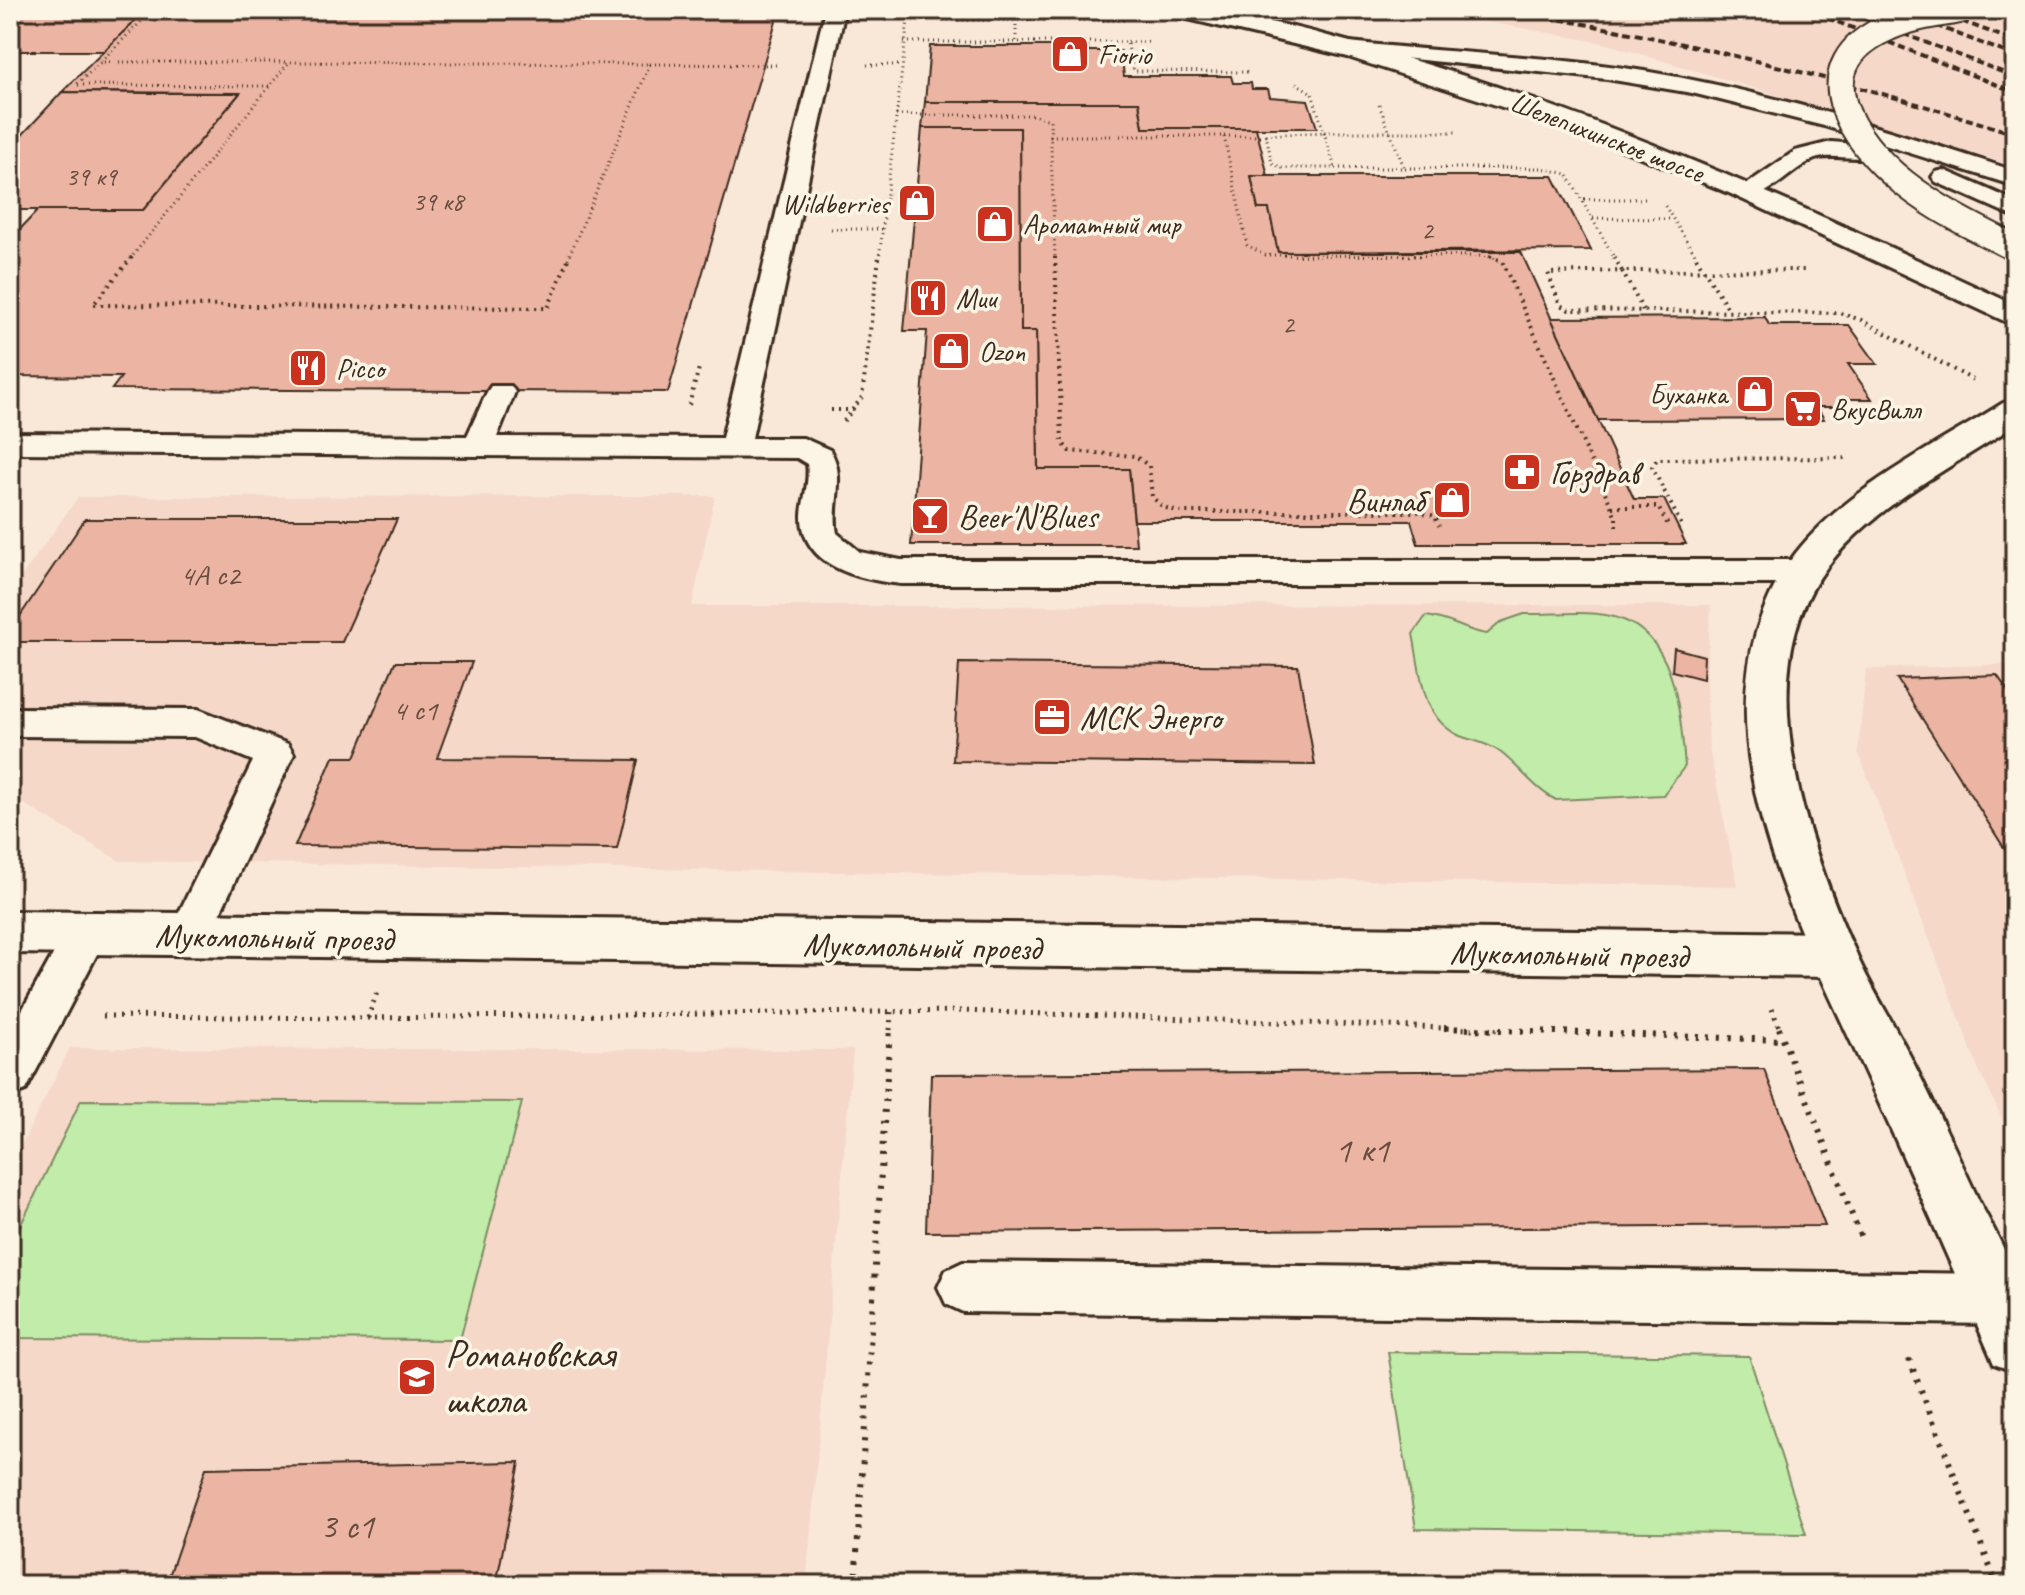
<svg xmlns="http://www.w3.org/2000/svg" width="2025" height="1595" font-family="Caveat,sans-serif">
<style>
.built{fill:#f5d8c8}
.green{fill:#c1eca9;stroke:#7e8b64;stroke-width:2}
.building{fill:#ecb4a2;stroke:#3b2a1e;stroke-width:2}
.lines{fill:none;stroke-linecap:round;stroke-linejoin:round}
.service-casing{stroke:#3b2a1e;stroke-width:6}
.minor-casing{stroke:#3b2a1e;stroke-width:6}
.tertiary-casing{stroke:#3b2a1e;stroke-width:6}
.path-far3{stroke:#3b2a1e;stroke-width:3;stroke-dasharray:1 4;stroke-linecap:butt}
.path-far2{stroke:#3b2a1e;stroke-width:4;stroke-dasharray:2 5;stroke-linecap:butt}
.path-far1{stroke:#3b2a1e;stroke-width:5;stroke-dasharray:2 6;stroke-linecap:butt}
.path{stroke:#3b2a1e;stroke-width:6;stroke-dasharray:3 8;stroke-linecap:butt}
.service{fill:#fcf5e5;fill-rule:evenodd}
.minor{fill:#fcf5e5;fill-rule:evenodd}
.tertiary{fill:#fcf5e5;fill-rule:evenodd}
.rail{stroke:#3b2a1e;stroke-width:4;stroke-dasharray:7 4;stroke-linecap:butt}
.secondary-bridge-casing{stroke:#3b2a1e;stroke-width:30;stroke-linecap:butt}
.secondary-bridge{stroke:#fcf5e5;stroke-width:26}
.labels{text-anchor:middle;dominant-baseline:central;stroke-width:7;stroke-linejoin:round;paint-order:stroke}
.far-number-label{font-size:26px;fill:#674c3f}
.far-poi-label{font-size:28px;fill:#3b2a1e;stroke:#fcf5e5;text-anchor:start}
.far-street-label{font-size:28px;fill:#3b2a1e;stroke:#fcf5e5}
.number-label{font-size:30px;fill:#674c3f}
.poi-label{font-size:34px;fill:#3b2a1e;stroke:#fcf5e5;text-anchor:start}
.street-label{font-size:34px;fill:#3b2a1e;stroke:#fcf5e5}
.near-number-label{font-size:36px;fill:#674c3f}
.near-poi-label{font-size:40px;fill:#3b2a1e;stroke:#fcf5e5;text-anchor:start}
</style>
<rect width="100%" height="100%" fill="#f9e8d8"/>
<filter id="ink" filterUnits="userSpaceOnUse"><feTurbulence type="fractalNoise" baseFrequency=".0125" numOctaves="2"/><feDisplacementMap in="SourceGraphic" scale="16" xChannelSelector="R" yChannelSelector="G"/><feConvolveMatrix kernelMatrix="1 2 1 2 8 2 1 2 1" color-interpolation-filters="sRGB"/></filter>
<g filter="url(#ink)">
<!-- built -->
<g class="built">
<path d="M1424,10H1998L2015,16V166L1603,43Z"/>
<path d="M715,496L692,606L1711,605L1706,679L1709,748L1738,886L120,861L10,796V593L78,497Z"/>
<path d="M2015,664V1146L1978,1068L1858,751L1866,669Z"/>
<path d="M70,1048L853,1050L806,1585H10V1168Z"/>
</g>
<!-- green -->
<g class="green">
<path d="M1524,614C1553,615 1591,609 1618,618C1677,636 1680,714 1685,766L1663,795L1556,800C1534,789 1520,767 1500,752C1488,743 1474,741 1460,736C1420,718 1421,672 1413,634L1426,616C1452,619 1464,631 1487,634L1501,622Z"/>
<path d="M81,1100L522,1102L460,1340L10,1338V1247Z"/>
<path d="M1388,1352L1749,1356L1806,1534L1416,1529Z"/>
</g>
<!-- building -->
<g class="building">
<path d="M10,10H146L104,51H10Z"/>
<path d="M146,10L778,14L668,392L112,389L121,377L10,376V240L38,210H143L240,93L62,92Z"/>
<path d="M930,46H1088V51H1121L1124,76H1231L1233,83H1251L1252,89H1268L1270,97L1308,100L1317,128H1143L1139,102H925Z"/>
<path d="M62,92L146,93H240L143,210H10V148Z"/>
<path d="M925,102H1139L1143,128H1256L1268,176H1251L1258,209H1269L1278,252H1521L1634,499H1664L1686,544H1418L1411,521H1134L1129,469H1038L1036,331H1021L1020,128H922Z"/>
<path d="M922,128H1020L1021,331H1036L1038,469H1129L1136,545H911L927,331H904Z"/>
<path d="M1251,176H1553L1591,250L1278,252L1269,209H1258Z"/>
<path d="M1765,317L1769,325H1849L1877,364H1848L1872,399H1840L1845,407H1817L1824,419L1598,420L1551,318Z"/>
<path d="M85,519H397L342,642H10V631Z"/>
<path d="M1674,648L1704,656L1703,679L1672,671Z"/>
<path d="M395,662H472L437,758L638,760L617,849L295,846L333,757H355Z"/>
<path d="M959,663L1298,666L1315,765L953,761Z"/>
<path d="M1997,675L2015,701V865L1897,679Z"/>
<path d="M1764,1069L1825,1226L926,1232L931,1074Z"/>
<path d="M520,1462L496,1585H166L206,1468Z"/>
</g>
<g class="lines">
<defs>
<g id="service">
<path d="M825,10H845L752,438H803L830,450C847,477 831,504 837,533L860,552L901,560H1802L1814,564L1818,572L1814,580L1802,584H901C861,580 801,567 802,515C803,497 810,482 807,464L797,458L10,453V433L467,436L487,392L491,386H511L515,392L497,437L722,438Z"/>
<path d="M1341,41C1442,53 1544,55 1644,71C1771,92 1894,131 2015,171V186L1824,126L1692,93L1607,79L1334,51L1331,47Z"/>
<path d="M1831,142L1870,145L1882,152C1872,165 1834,152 1815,159C1791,168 1765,204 1738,197L1735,192L1795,151Z"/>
<path d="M1944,170L2015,201V217L1936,182L1932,177L1936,172Z"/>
<path d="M10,708L198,709L288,744L294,754L203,950L188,955L173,950L167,937L253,761L195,737L10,736Z"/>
<path d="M86,917L101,922L107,935L26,1090L10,1096V1032L71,922Z"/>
<path d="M963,1262L1996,1274L2013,1282L2015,1313L1996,1324L963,1312L946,1304L938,1287L946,1270Z"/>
</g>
<path id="minor" d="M10,911L1833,933L1850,940L1857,955L1850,970L1833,977L10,953Z"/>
<g id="tertiary">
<path d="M1167,10C1244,10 1319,33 1392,54C1611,117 1810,210 2015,305V326L1729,193L1579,132L1348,57L1171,15Z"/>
<path d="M2015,399V425C1950,469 1864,510 1820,577C1749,682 1810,850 1856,954C1872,990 1893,1022 1910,1056C1934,1103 1956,1151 1978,1199C1990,1223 2006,1249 2014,1275C2021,1299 2015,1346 2015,1372L1994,1364C1955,1273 1915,1182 1874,1092C1806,939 1678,722 1790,561C1838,493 1934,447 2003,403Z"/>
</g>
</defs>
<!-- service casing -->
<use href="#service" class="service-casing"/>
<!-- minor casing -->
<use href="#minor" class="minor-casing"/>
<!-- tertiary casing -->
<use href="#tertiary" class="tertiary-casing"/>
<!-- path-far3 -->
<g class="path-far3">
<path d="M908,20H1126"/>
<path d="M1016,20V43"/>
<path d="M904,42H1127L1134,71L1248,72"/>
<path d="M1127,42H1150"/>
<path d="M101,61L153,10"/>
<path d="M650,64L777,65"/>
<path d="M867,65H902"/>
<path d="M1296,83L1312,93L1324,132H1459"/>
<path d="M269,86L76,85L101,62H289"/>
<path d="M1379,105L1404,167"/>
<path d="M896,115H1033L1050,120L1055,259"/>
<path d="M1324,132L1335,168H1282L1272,163L1266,135Z"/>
<path d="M1050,136H1224L1247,245L1265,255L1487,256L1496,259"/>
<path d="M1224,136H1266"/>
<path d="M1335,168H1542L1567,174L1615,259"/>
<path d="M1584,199H1647"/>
<path d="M1665,206L1698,259"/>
<path d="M1593,218L1672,219"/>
<path d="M831,229H882"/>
<path d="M130,259L289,62L650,64"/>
<path d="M568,259L650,64"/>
<path d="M879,259L908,20L889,10"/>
</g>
<!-- path-far2 -->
<g class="path-far2">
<path d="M132,257L93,305L548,308L569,257"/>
<path d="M1055,257L1062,442L1069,451L1135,456L1149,466L1152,497L1163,507L1179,512H1420L1435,516L1439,526"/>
<path d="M1490,257L1502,261L1616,517V527"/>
<path d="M1614,257L1622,271L1548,273L1560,305L1569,310L1840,313L1861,320L1973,380"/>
<path d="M1696,257L1729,310"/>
<path d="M1643,310L1622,271L1807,270"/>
<path d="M689,405L699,368"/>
<path d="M831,410H853"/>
<path d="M844,421L862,397L879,257"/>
<path d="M1612,507H1658L1668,525"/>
<path d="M1681,524L1652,467L1657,459L1848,458"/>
</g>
<!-- path-far1 -->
<g class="path-far1">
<path d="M1772,1009L1780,1030"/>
<path d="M103,1016L368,1018L961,1011L1501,1030"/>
<path d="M368,1018L377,992"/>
<path d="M890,1030L891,1011"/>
</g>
<!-- path -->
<g class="path">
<path d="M1444,1028L1782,1040"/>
<path d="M1779,1028L1861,1238"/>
<path d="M1909,1359L1997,1585"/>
<path d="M855,1585L890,1028"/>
</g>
<!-- service -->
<use href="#service" class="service"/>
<!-- minor -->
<use href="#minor" class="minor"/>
<!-- tertiary -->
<use href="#tertiary" class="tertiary"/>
<!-- rail -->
<g class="rail">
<path d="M1506,10C1679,39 1848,80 2015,134"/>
<path d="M1807,10L2015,92"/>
<path d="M1842,10L2015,77"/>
<path d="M1895,10L2015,56"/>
<path d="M1931,10L2015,41"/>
</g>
<defs>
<path id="secondary-bridge" d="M1960,10C1936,14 1911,17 1889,27C1800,65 1851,141 1904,183C1938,210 1977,229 2015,248"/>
</defs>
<!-- secondary-bridge casing -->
<use href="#secondary-bridge" class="secondary-bridge-casing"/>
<!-- secondary-bridge -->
<use href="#secondary-bridge" class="secondary-bridge"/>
</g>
</g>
<!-- icons -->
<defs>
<symbol id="shop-square" viewBox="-11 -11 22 22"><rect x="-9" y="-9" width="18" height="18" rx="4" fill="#c8321e" stroke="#fcf5e5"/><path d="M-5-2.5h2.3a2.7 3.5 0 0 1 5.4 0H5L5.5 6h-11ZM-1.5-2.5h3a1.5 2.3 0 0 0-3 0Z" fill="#fff"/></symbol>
<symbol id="restaurant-square" viewBox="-11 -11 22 22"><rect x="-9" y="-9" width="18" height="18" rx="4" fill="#c8321e" stroke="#fcf5e5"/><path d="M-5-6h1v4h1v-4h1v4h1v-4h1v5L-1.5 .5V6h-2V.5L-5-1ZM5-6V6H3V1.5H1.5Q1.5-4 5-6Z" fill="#fff"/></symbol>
<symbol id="supermarket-square" viewBox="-11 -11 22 22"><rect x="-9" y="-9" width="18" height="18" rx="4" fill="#c8321e" stroke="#fcf5e5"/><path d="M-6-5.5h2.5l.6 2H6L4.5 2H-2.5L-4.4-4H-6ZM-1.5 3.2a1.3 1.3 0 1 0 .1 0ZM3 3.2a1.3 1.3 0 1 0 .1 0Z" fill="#fff"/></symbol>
<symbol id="pharmacy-square" viewBox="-11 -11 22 22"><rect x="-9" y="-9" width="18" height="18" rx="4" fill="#c8321e" stroke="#fcf5e5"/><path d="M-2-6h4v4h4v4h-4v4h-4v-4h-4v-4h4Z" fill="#fff"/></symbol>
<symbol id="bar-square" viewBox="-11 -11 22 22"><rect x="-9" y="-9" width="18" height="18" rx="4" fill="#c8321e" stroke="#fcf5e5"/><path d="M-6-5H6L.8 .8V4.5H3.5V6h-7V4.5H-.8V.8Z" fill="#fff"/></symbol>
<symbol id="office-square" viewBox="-11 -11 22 22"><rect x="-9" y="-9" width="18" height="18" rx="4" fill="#c8321e" stroke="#fcf5e5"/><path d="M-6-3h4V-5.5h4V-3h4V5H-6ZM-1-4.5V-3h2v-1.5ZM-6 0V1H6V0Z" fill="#fff"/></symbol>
<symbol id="school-square" viewBox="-11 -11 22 22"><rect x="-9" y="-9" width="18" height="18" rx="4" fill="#c8321e" stroke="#fcf5e5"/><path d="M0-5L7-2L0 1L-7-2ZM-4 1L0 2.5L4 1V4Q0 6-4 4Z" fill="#fff"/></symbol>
</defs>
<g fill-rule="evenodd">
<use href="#shop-square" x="1048" y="32" width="44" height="44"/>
<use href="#shop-square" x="895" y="181" width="44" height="44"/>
<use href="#shop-square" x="973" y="202" width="44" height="44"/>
<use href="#restaurant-square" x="906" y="276" width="44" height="44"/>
<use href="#shop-square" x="929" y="329" width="44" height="44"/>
<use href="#restaurant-square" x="286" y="346" width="44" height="44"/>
<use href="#shop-square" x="1733" y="372" width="44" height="44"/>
<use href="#supermarket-square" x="1781" y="387" width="44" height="44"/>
<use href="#pharmacy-square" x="1500" y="450" width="44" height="44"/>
<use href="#shop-square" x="1430" y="478" width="44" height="44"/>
<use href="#bar-square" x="908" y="494" width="44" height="44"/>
<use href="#office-square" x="1030" y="695" width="44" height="44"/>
<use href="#school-square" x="395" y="1355" width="44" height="44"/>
</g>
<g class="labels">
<!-- far-number labels -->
<g class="far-number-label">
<text x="91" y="176">39 к9</text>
<text x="438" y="201">39 к8</text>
<text x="1427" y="230">2</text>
<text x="1288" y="324">2</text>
</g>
<!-- far-poi labels -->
<g class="far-poi-label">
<text x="1098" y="54">Fiorio</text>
<text x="889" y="203" text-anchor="end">Wildberries</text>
<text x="1023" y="224">Ароматный мир</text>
<text x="956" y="298">Muu</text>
<text x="979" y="351">Ozon</text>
<text x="336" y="368">Picco</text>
<text x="1727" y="394" text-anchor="end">Буханка</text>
<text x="1831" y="409">ВкусВилл</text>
</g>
<!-- far-street labels -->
<g class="far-street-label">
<text transform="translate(1607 137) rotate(21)">Шелепихинское шоссе</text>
</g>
<!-- number labels -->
<g class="number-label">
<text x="210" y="575">4А с2</text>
<text x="415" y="710">4 с1</text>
</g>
<!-- poi labels -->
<g class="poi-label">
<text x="1550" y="472">Горздрав</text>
<text x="1424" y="500" text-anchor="end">Винлаб</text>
<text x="958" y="516">Beer'N'Blues</text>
<text x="1080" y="717">МСК Энерго</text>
</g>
<!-- street labels -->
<g class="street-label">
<text transform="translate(274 937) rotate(1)">Мукомольный проезд</text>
<text transform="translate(922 946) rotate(1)">Мукомольный проезд</text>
<text transform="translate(1569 954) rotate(1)">Мукомольный проезд</text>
</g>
<!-- near-number labels -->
<g class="near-number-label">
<text x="1362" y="1150">1 к1</text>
<text x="347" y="1526">3 с1</text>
</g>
<!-- near-poi labels -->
<g class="near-poi-label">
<text x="445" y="1354">Романовская<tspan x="445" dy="46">школа</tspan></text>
</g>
</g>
<!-- margin -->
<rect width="2025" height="1595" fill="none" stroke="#fcf5e5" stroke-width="40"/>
<rect x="20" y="20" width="1985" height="1555" fill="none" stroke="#3b2a1e" stroke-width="3" filter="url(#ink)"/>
</svg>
